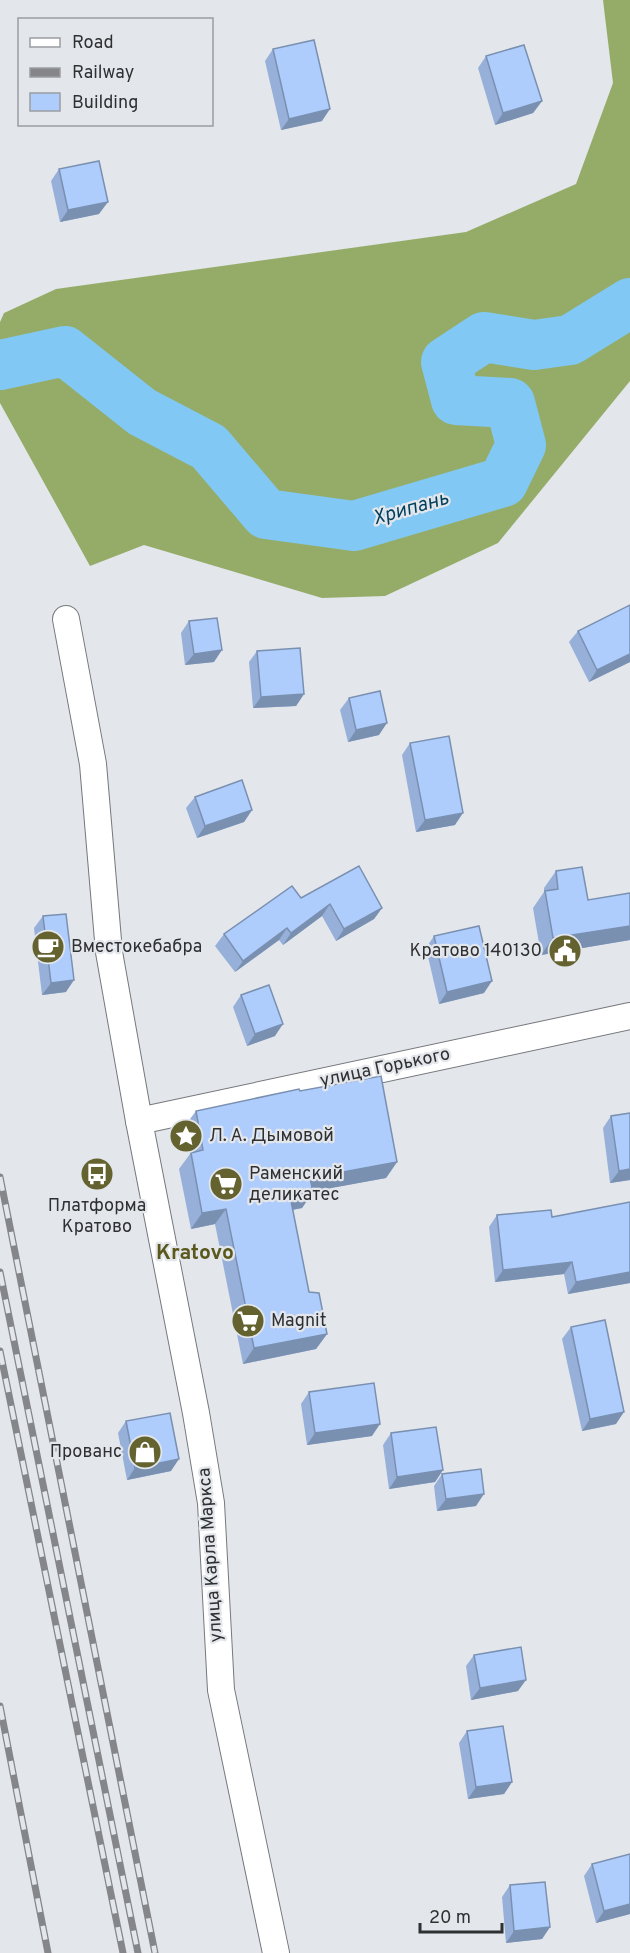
<svg xmlns="http://www.w3.org/2000/svg" width="630" height="1953" font-family="Overpass,sans-serif">
<style>
.forest{fill:#95ac69}
.lines{fill:none;stroke-linecap:round;stroke-linejoin:round}
.river{stroke:#81c9f4;stroke-width:50}
.minor-casing{stroke:#75787c;stroke-width:28}
.minor{stroke:#fff;stroke-width:26}
.rail-casing{stroke:#84868a;stroke-width:7}
.rail{stroke:#e3e6eb;stroke-width:4.5;stroke-dasharray:14;stroke-linecap:butt}
.wall{fill:#96b0da}
.shaded-wall{fill:#7a90b1}
.building{fill:#aecdfd;stroke:#7a90b1;stroke-width:1.5}
.labels{text-anchor:middle;dominant-baseline:central;stroke-width:4.5;stroke-linejoin:round;paint-order:stroke}
.poi-label{font-size:18px;fill:#2f3032;stroke:#e3e6eb;text-anchor:start}
.street-label{font-size:18px;fill:#2f3032;stroke:#e3e6eb}
.water-label{font-size:20px;font-style:italic;fill:#003f5b;stroke:#e3e6eb}
.quarter-label{font-size:21px;font-weight:bold;fill:#5a581c;stroke:#e3e6eb}
</style>
<rect width="100%" height="100%" fill="#e3e6eb"/>
<!-- forest -->
<path class="forest" d="M603,0H630V381L498,543L385,596L322,598L144,545L90,566L0,403V322L4,313L56,289L466,232L576,184L613,83Z"/>
<g class="lines">
<!-- river -->
<path class="river" d="M0,365L65,351L142,412L209,447L266,514L354,526L503,482L521,445L510,403L456,400L446,362L484,337L534,345L570,340L630,303"/>
<defs>
<g id="minor">
<path d="M66,619L93,764L109,952L139,1121L196,1413L211,1503L221,1690L276,1953"/>
<path d="M139,1121L630,1016"/>
</g>
</defs>
<!-- minor casing -->
<use href="#minor" class="minor-casing"/>
<!-- minor -->
<use href="#minor" class="minor"/>
<defs>
<g id="rail">
<path d="M0,1177L155,1953"/>
<path d="M0,1272L138,1953"/>
<path d="M0,1351L123,1953"/>
<path d="M0,1706L48,1953"/>
</g>
</defs>
<!-- rail casing -->
<use href="#rail" class="rail-casing"/>
<!-- rail -->
<use href="#rail" class="rail"/>
</g>
<!-- wall -->
<g class="wall">
<path d="M273,49L322,121L281,130L265,61Z"/>
<path d="M486,56L542,101L533,113L495,125L478,68Z"/>
<path d="M59,169L99,214L60,222L51,181Z"/>
<path d="M630,605V662L589,682L569,642L578,631Z"/>
<path d="M189,621L214,662L185,665L181,633Z"/>
<path d="M257,651L304,694L296,706L253,708L249,662Z"/>
<path d="M349,698L379,735L348,742L340,710Z"/>
<path d="M410,743L455,825L416,832L402,755Z"/>
<path d="M195,797L252,810L244,822L197,838L186,808Z"/>
<path d="M556,871L588,900L630,893V940L541,955L533,908L544,892V888Z"/>
<path d="M301,898L382,908L374,919L336,941L322,916L283,945L279,940L235,972L215,946L224,934Z"/>
<path d="M43,916L66,992L42,995L34,928Z"/>
<path d="M434,936L484,993L439,1004L426,948Z"/>
<path d="M241,995L275,1036L247,1046L233,1007Z"/>
<path d="M300,1091L397,1162L386,1178L313,1191L302,1208L293,1210L309,1292L327,1334L316,1349L243,1364L215,1224L191,1229L179,1169L190,1154L184,1127L196,1111Z"/>
<path d="M611,1116L630,1180L610,1183L603,1128Z"/>
<path d="M630,1202V1283L568,1294L564,1274L495,1282L489,1227L497,1215L552,1217Z"/>
<path d="M571,1327L616,1424L582,1431L562,1339Z"/>
<path d="M309,1392L372,1436L307,1445L301,1404Z"/>
<path d="M126,1421L171,1471L127,1480L118,1433Z"/>
<path d="M391,1433L443,1470L435,1482L389,1489L383,1445Z"/>
<path d="M442,1474L476,1506L437,1511L434,1486Z"/>
<path d="M474,1655L518,1691L471,1700L466,1666Z"/>
<path d="M467,1731L512,1782L504,1794L468,1799L459,1743Z"/>
<path d="M630,1854V1914L596,1923L584,1876L592,1864Z"/>
<path d="M510,1885L550,1927L542,1939L506,1943L502,1897Z"/>
</g>
<!-- shaded-wall -->
<g class="shaded-wall">
<path d="M542,101L533,113L495,125L503,113Z"/>
<path d="M330,109L322,121L281,130L289,119Z"/>
<path d="M108,202L99,214L60,222L68,210Z"/>
<path d="M222,650L214,662L185,665L194,654Z"/>
<path d="M630,654V662L589,682L597,670Z"/>
<path d="M304,694L296,706L253,708L261,697Z"/>
<path d="M387,723L379,735L348,742L356,730Z"/>
<path d="M252,810L244,822L197,838L205,826Z"/>
<path d="M463,813L455,825L416,832L425,820Z"/>
<path d="M330,904L322,916L283,945L291,933Z"/>
<path d="M382,908L374,919L336,941L344,929Z"/>
<path d="M630,926V940L541,955L553,938Z"/>
<path d="M287,928L279,940L235,972L243,961Z"/>
<path d="M74,980L66,992L42,995L51,983Z"/>
<path d="M492,981L484,993L439,1004L447,992Z"/>
<path d="M283,1024L275,1036L247,1046L255,1034Z"/>
<path d="M397,1162L386,1178L299,1194L310,1178Z"/>
<path d="M630,1169V1180L610,1183L619,1171Z"/>
<path d="M313,1192L302,1208L279,1212L290,1196Z"/>
<path d="M226,1209L215,1224L191,1229L202,1213Z"/>
<path d="M572,1262L564,1274L495,1282L503,1270Z"/>
<path d="M630,1272V1283L568,1294L576,1282Z"/>
<path d="M327,1334L316,1349L243,1364L254,1348Z"/>
<path d="M624,1412L616,1424L582,1431L590,1419Z"/>
<path d="M380,1424L372,1436L307,1445L315,1433Z"/>
<path d="M179,1459L171,1471L127,1480L135,1468Z"/>
<path d="M443,1470L435,1482L389,1489L397,1477Z"/>
<path d="M484,1494L476,1506L437,1511L446,1499Z"/>
<path d="M526,1680L518,1691L471,1700L480,1688Z"/>
<path d="M512,1782L504,1794L468,1799L476,1787Z"/>
<path d="M630,1904V1914L596,1923L604,1911Z"/>
<path d="M550,1927L542,1939L506,1943L514,1931Z"/>
</g>
<!-- building -->
<g class="building">
<path d="M314,40L330,109L289,119L273,49Z"/>
<path d="M524,45L542,101L503,113L486,56Z"/>
<path d="M99,161L108,202L68,210L59,169Z"/>
<path d="M630,605V654L597,670L578,631Z"/>
<path d="M217,618L222,650L194,654L189,621Z"/>
<path d="M300,648L304,694L261,697L257,651Z"/>
<path d="M380,691L387,723L356,730L349,698Z"/>
<path d="M449,736L463,813L425,820L410,743Z"/>
<path d="M242,780L252,810L205,826L195,797Z"/>
<path d="M359,866L382,908L344,929L330,904L291,933L287,928L243,961L224,934L292,886L301,898Z"/>
<path d="M582,867L588,900L630,893V926L553,938L545,891L558,889L556,871Z"/>
<path d="M66,914L74,980L51,983L43,916Z"/>
<path d="M479,926L492,981L447,992L434,936Z"/>
<path d="M269,985L283,1024L255,1034L241,995Z"/>
<path d="M381,1076L397,1162L310,1178L313,1192L290,1196L309,1292L319,1293L327,1334L254,1348L226,1209L202,1213L191,1153L203,1150L196,1111L299,1089L300,1091Z"/>
<path d="M630,1113V1169L619,1171L611,1116Z"/>
<path d="M630,1202V1272L576,1282L572,1262L503,1270L497,1215L551,1210L552,1217Z"/>
<path d="M605,1320L624,1412L590,1419L571,1327Z"/>
<path d="M374,1383L380,1424L315,1433L309,1392Z"/>
<path d="M170,1413L179,1459L135,1468L126,1421Z"/>
<path d="M436,1427L443,1470L397,1477L391,1433Z"/>
<path d="M481,1469L484,1494L446,1499L442,1474Z"/>
<path d="M521,1647L526,1680L480,1688L474,1655Z"/>
<path d="M503,1726L512,1782L476,1787L467,1731Z"/>
<path d="M630,1854V1904L604,1911L592,1864Z"/>
<path d="M545,1882L550,1927L514,1931L510,1885Z"/>
</g>
<!-- icons -->
<defs>
<symbol id="cafe-disc" viewBox="-11 -11 22 22"><circle r="9.5" fill="#646330" stroke="#e3e6eb"/><path d="M-5.5-4.5H6V0H3Q3 3.5 0 3.5H-2.5Q-5.5 3.5-5.5 0ZM3-3.2v2h1.7v-2ZM-6 4.5H4V6H-6Z" fill="#fff"/></symbol>
<symbol id="civic-disc" viewBox="-11 -11 22 22"><circle r="9.5" fill="#646330" stroke="#e3e6eb"/><path d="M-.6-6.5H3V-4.5H.6V-3L4-1V1h2V6H-6V1h2V-1L-.6-3ZM-1.2 2.5V6h2.4V2.5Z" fill="#fff"/></symbol>
<symbol id="sight-disc" viewBox="-11 -11 22 22"><circle r="9.5" fill="#646330" stroke="#e3e6eb"/><path d="M0-6L1.8-2.2L6-1.7L2.9 1.2L3.7 5.4L0 3.3L-3.7 5.4L-2.9 1.2L-6-1.7L-1.8-2.2Z" fill="#fff"/></symbol>
<symbol id="bus-disc" viewBox="-11 -11 22 22"><circle r="9.5" fill="#646330" stroke="#e3e6eb"/><path d="M-5-6H5V4H4V6H2V4H-2V6H-4V4H-5ZM-3.5-4V0h7V-4ZM-3.5 1.2v1.5H-2V1.2ZM2 1.2v1.5H3.5V1.2Z" fill="#fff"/></symbol>
<symbol id="supermarket-disc" viewBox="-11 -11 22 22"><circle r="9.5" fill="#646330" stroke="#e3e6eb"/><path d="M-6-5.5h2.5l.6 2H6L4.5 2H-2.5L-4.4-4H-6ZM-1.5 3.2a1.3 1.3 0 1 0 .1 0ZM3 3.2a1.3 1.3 0 1 0 .1 0Z" fill="#fff"/></symbol>
<symbol id="shop-disc" viewBox="-11 -11 22 22"><circle r="9.5" fill="#646330" stroke="#e3e6eb"/><path d="M-5-2.5h2.3a2.7 3.5 0 0 1 5.4 0H5L5.5 6h-11ZM-1.5-2.5h3a1.5 2.3 0 0 0-3 0Z" fill="#fff"/></symbol>
</defs>
<g fill-rule="evenodd">
<use href="#cafe-disc" x="29" y="928" width="38" height="38"/>
<use href="#civic-disc" x="546" y="932" width="38" height="38"/>
<use href="#sight-disc" x="167" y="1117" width="38" height="38"/>
<use href="#bus-disc" x="78" y="1155" width="38" height="38"/>
<use href="#supermarket-disc" x="207" y="1165" width="38" height="38"/>
<use href="#supermarket-disc" x="229" y="1302" width="38" height="38"/>
<use href="#shop-disc" x="126" y="1433" width="38" height="38"/>
</g>
<g class="labels">
<!-- poi labels -->
<g class="poi-label">
<text x="71" y="947">Вместокебабра</text>
<text x="542" y="951" text-anchor="end">Кратово 140130</text>
<text x="209" y="1136">Л. А. Дымовой</text>
<text x="249" y="1174">Раменский<tspan x="249" dy="21">деликатес</tspan></text>
<text x="97" y="1206" text-anchor="middle">Платформа<tspan x="97" dy="21">Кратово</tspan></text>
<text x="271" y="1321">Magnit</text>
<text x="122" y="1452" text-anchor="end">Прованс</text>
</g>
<!-- street labels -->
<g class="street-label">
<text transform="translate(385 1068) rotate(-12)">улица Горького</text>
<text transform="translate(211 1555) rotate(-94)">улица Карла Маркса</text>
</g>
<!-- water labels -->
<g class="water-label">
<text transform="translate(411 509) rotate(-16)">Хрипань</text>
</g>
<!-- quarter labels -->
<g class="quarter-label">
<text x="195" y="1253">Kratovo</text>
</g>
</g>
<!-- legend -->
<rect x="18" y="18" width="195" height="108" fill="#e3e6eb" stroke="#9b9da1" stroke-width="1.5"/>
<rect x="30" y="38" width="30" height="9" fill="#ffffff" stroke="#9b9da1" stroke-width="1.5"/>
<text x="72" y="48" font-size="18" fill="#2f3032">Road</text>
<rect x="30" y="68" width="30" height="9" fill="#84868a" stroke="#9b9da1" stroke-width="1.5"/>
<text x="72" y="78" font-size="18" fill="#2f3032">Railway</text>
<rect x="30" y="93" width="30" height="18" fill="#aecdfd" stroke="#9b9da1" stroke-width="1.5"/>
<text x="72" y="108" font-size="18" fill="#2f3032">Building</text>
<!-- scale -->
<path d="M420 1923v9h82v-9" fill="none" stroke="#2f3032" stroke-width="3"/>
<text x="429" y="1923" font-size="18" fill="#2f3032" stroke="#e3e6eb" stroke-width="4.5" paint-order="stroke">20 m</text>
</svg>
